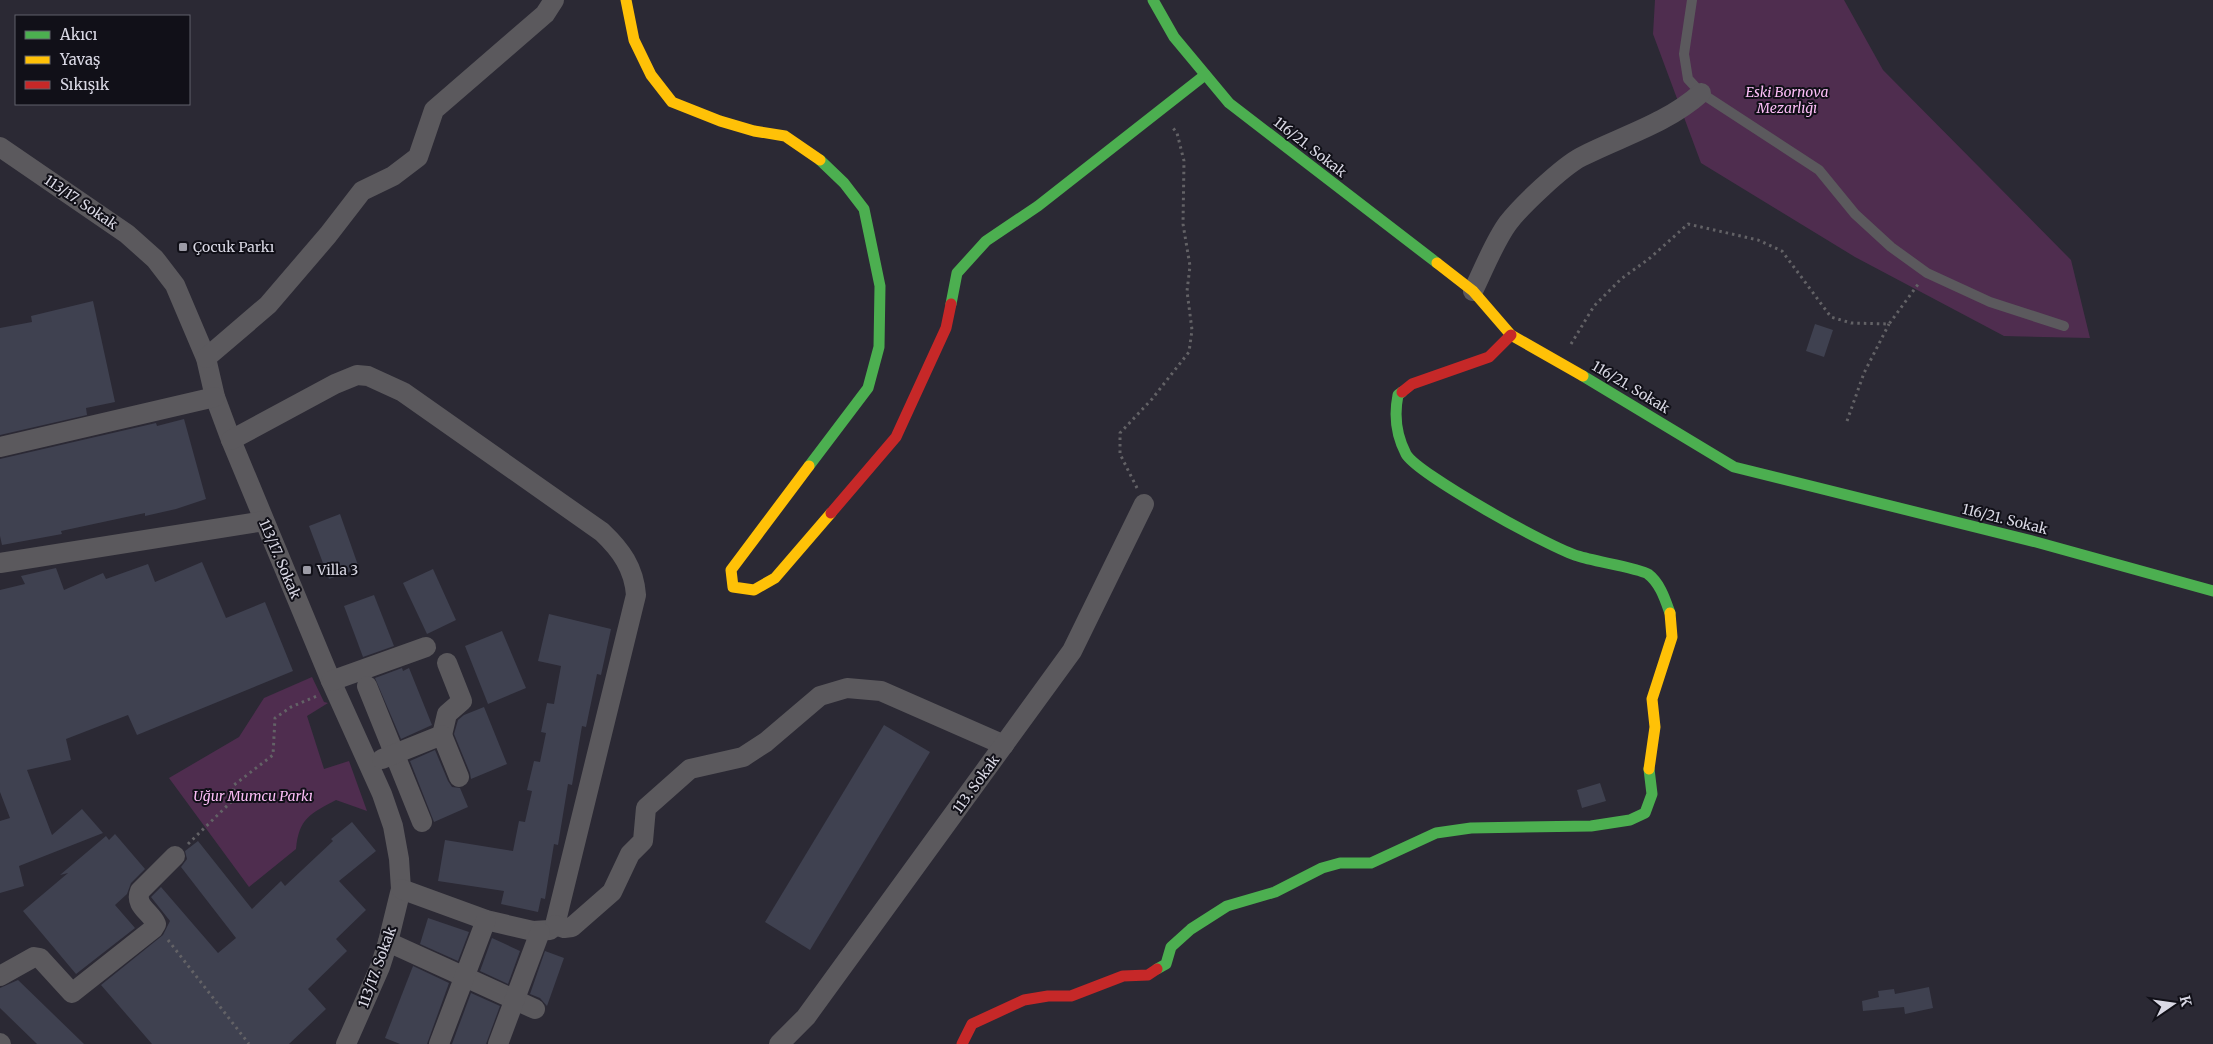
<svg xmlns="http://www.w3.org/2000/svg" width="2213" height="1044" font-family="Merriweather,serif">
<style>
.green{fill:#4f2d4f}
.building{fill:#3f4150}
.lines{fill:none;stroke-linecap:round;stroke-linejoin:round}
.path{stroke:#636266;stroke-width:3;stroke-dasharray:2.5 4;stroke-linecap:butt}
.lane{stroke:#5b595d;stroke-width:10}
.street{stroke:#5b595d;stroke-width:20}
.fast{stroke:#4caf50;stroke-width:11}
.slow{stroke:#ffc107;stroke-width:11}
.jam{stroke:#c62828;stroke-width:11}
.poi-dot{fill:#9c9ba6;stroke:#111018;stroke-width:2}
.labels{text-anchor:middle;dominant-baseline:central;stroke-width:4;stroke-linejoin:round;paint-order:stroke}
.park-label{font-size:14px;font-style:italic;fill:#fbbdf6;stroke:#111018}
.street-label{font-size:14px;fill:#d9d8e4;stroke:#111018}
.poi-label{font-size:14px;fill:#d9d8e4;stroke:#111018;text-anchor:start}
</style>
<rect width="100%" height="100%" fill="#2b2934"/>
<!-- green -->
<g class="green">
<path d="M1655,0H1844L1883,70L2071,260L2090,338L2004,336L1855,257L1701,163L1653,34Z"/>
<path d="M312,677L324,702L328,703L307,716L324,769L349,761L367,811L336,800C310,814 299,818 296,849L249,887L169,778L239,737L264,698Z"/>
</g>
<!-- building -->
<g class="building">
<path d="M93,301L115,402L86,408L87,415L0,435V328L32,322L31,316Z"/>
<path d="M1815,324L1833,330L1824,357L1806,351Z"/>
<path d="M184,419L206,499L176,509L145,516V513L61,531L62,534L2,545L0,536V459L156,423L157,426Z"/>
<path d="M340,514L359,568L329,579L309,526Z"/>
<path d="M202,562L226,618L265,602L293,671L137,735L128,715L66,739L71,760L27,770L52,835L82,809L103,833L19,866L24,886L0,893V821L10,818L0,792V590L25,584L21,576L56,568L64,590L103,573L106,579L148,564L155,582Z"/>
<path d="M433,569L456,620L427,634L403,583Z"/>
<path d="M374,595L394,646L363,657L344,606Z"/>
<path d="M549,614L611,629L601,675L597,674L586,727L582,726L572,785L568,784L558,845L554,844L545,899L541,898L538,912L501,904L504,891L438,881L445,840L513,851L519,821L525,822L532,791L527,790L534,761L540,762L546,733L541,732L547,703L554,704L561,666L538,661Z"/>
<path d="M502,631L526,688L488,704L465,646Z"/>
<path d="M402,668L403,671L409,668L432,725L401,739L375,678Z"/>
<path d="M484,707L507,764L471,779L470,773L454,734L458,720L464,715Z"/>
<path d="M884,725L930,752L810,950L765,922Z"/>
<path d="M435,750L448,781L452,787L460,788L468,807L434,822L410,761Z"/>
<path d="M1600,783L1606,801L1582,808L1577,790Z"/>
<path d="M352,822L376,851L339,881L366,910L336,939L347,951L308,989L326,1009L289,1044H152L101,985L163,935L170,921L151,897L161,887L218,953L236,938L181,867L187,859L185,851L198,841L252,909L281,881L285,886L333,841L331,839Z"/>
<path d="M115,834L145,869L131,883L127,894L115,905L135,928L76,974L23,911L68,873L60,875L106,836L109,840Z"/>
<path d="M428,918L469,932L458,961L420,944Z"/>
<path d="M492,938L520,951L508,984L480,971Z"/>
<path d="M545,951L564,958L547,1006L540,998L530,994Z"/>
<path d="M413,966L449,983L427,1044H400L385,1038Z"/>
<path d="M18,980L84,1044H37L0,1008V988Z"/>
<path d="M1929,987L1933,1008L1905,1014L1904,1007L1863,1011L1862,1001L1879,997L1878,991L1894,989L1895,994Z"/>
<path d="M471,993L500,1006L486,1044H452Z"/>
</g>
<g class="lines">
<!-- path -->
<g class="path">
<path d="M1571,344L1594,306L1621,279L1650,258L1688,224L1758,240L1782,251L1831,317L1851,323L1889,324L1919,283"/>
<path d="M1847,421L1864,373L1889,324"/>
<path d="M1137,488L1120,454V433L1152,399L1189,352L1192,330L1187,291L1190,266L1183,224L1184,161L1177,133L1173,128"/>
<path d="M188,844L232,801L234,785L273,755L275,718L291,707L317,696"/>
<path d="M168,940L249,1044"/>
</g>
<!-- lane -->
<path class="lane" d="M1692,0L1684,54L1688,79L1701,93L1819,170L1855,214L1891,247L1927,273L1990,302L2064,326"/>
<!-- street -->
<g class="street">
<path d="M0,147L127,234L155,259L175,285L206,358L215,397L231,440L331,681L382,794L393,826L399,859L401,889L388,942L380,967L346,1044"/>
<path d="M1473,291C1484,269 1494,242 1508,223C1521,206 1562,167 1581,157C1622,136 1666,124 1701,93"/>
<path d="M206,358L268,305L328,235L362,191L393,176L418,157L434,110L545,14L554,0"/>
<path d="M231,440L335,384L357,375L368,376L403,392L602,532C621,550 634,568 636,595L555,925L550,930L533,931L486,920L401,889"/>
<path d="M0,447L215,397"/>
<path d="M0,563L264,521"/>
<path d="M331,681L426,647"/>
<path d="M367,686L422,822"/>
<path d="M442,735L447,714L462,701L447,663"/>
<path d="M382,759L442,735L459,777"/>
<path d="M555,925L564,928L572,927L612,892L630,854L643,841L646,808L690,769L743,757L766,742L820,696L847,688L881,691L1004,745"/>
<path d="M388,942L535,1009"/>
<path d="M0,976L34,957L40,958L72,993L153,929L156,924C151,912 134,906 140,891L175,856"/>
<path d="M0,1043L1,1044"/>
<path d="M439,1044L486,920"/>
<path d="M498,1044L540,932"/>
<path d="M779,1044L806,1017L1072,651L1144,504"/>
</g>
<!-- fast -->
<g class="fast">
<path d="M1153,0L1174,37L1229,103L1437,263"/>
<path d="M951,304L957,273L986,241L1038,206L1205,75"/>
<path d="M1583,376L1734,467L2036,542L2213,591"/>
<path d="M1402,392L1398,395C1394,415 1396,435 1406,454C1417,474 1552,549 1578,556C1592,561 1639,568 1648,574C1660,583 1665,599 1670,613"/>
<path d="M809,466L868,388L879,347L880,286L864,209L844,183L820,160"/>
<path d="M1157,969L1166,964L1171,947L1191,929L1227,906L1275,892L1322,868L1340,863H1371L1436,833L1471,828L1591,826L1630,820L1645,813L1652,794L1649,769"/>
</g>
<!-- slow -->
<g class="slow">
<path d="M626,0L634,40L651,75L672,102L720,121L754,131L785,136L820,160"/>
<path d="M1437,263L1473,291L1511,335L1583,376"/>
<path d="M809,466L731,570L733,587L754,590L775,578L831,513"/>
<path d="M1649,769L1655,727L1652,699L1672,637L1670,613"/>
</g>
<!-- jam -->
<g class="jam">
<path d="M1402,392L1412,384L1489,357L1511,335"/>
<path d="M831,513L896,437L946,328L951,304"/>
<path d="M962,1044L972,1024L1024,1000L1048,996H1071L1123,976L1148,975L1157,969"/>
</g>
</g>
<!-- markers -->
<g class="poi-dot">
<rect x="178" y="242" width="10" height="10" rx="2.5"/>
<rect x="302" y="565" width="10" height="10" rx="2.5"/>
</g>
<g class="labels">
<!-- park labels -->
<g class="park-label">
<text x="1787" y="92">Eski Bornova<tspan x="1787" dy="16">Mezarlığı</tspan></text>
<text x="253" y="796">Uğur Mumcu Parkı</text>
</g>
<!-- street labels -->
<g class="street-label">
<text transform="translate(1310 147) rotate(38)">116/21. Sokak</text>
<text transform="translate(81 202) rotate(34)">113/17. Sokak</text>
<text transform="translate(1631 387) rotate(31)">116/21. Sokak</text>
<text transform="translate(2005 519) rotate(14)">116/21. Sokak</text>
<text transform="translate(280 559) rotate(67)">113/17. Sokak</text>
<text transform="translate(976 784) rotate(-54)">113. Sokak</text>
<text transform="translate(377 967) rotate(-70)">113/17. Sokak</text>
</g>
<!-- poi labels -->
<g class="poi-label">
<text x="193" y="247">Çocuk Parkı</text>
<text x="317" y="570">Villa 3</text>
</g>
</g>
<!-- legend -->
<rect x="15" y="15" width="175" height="90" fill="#111018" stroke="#61606a"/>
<rect x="25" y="31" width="25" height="8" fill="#4caf50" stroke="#61606a"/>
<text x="60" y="40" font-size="15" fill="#d9d8e4">Akıcı</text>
<rect x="25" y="56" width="25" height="8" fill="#ffc107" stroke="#61606a"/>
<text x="60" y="65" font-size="15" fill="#d9d8e4">Yavaş</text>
<rect x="25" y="81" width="25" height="8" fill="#c62828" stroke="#61606a"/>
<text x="60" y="90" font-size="15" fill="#d9d8e4">Sıkışık</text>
<!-- north arrow -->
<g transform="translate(2173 1004) rotate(77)" stroke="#111018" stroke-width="4" paint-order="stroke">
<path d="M0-4L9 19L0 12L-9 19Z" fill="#d9d8e4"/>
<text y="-8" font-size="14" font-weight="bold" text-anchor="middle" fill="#d9d8e4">K</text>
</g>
</svg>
